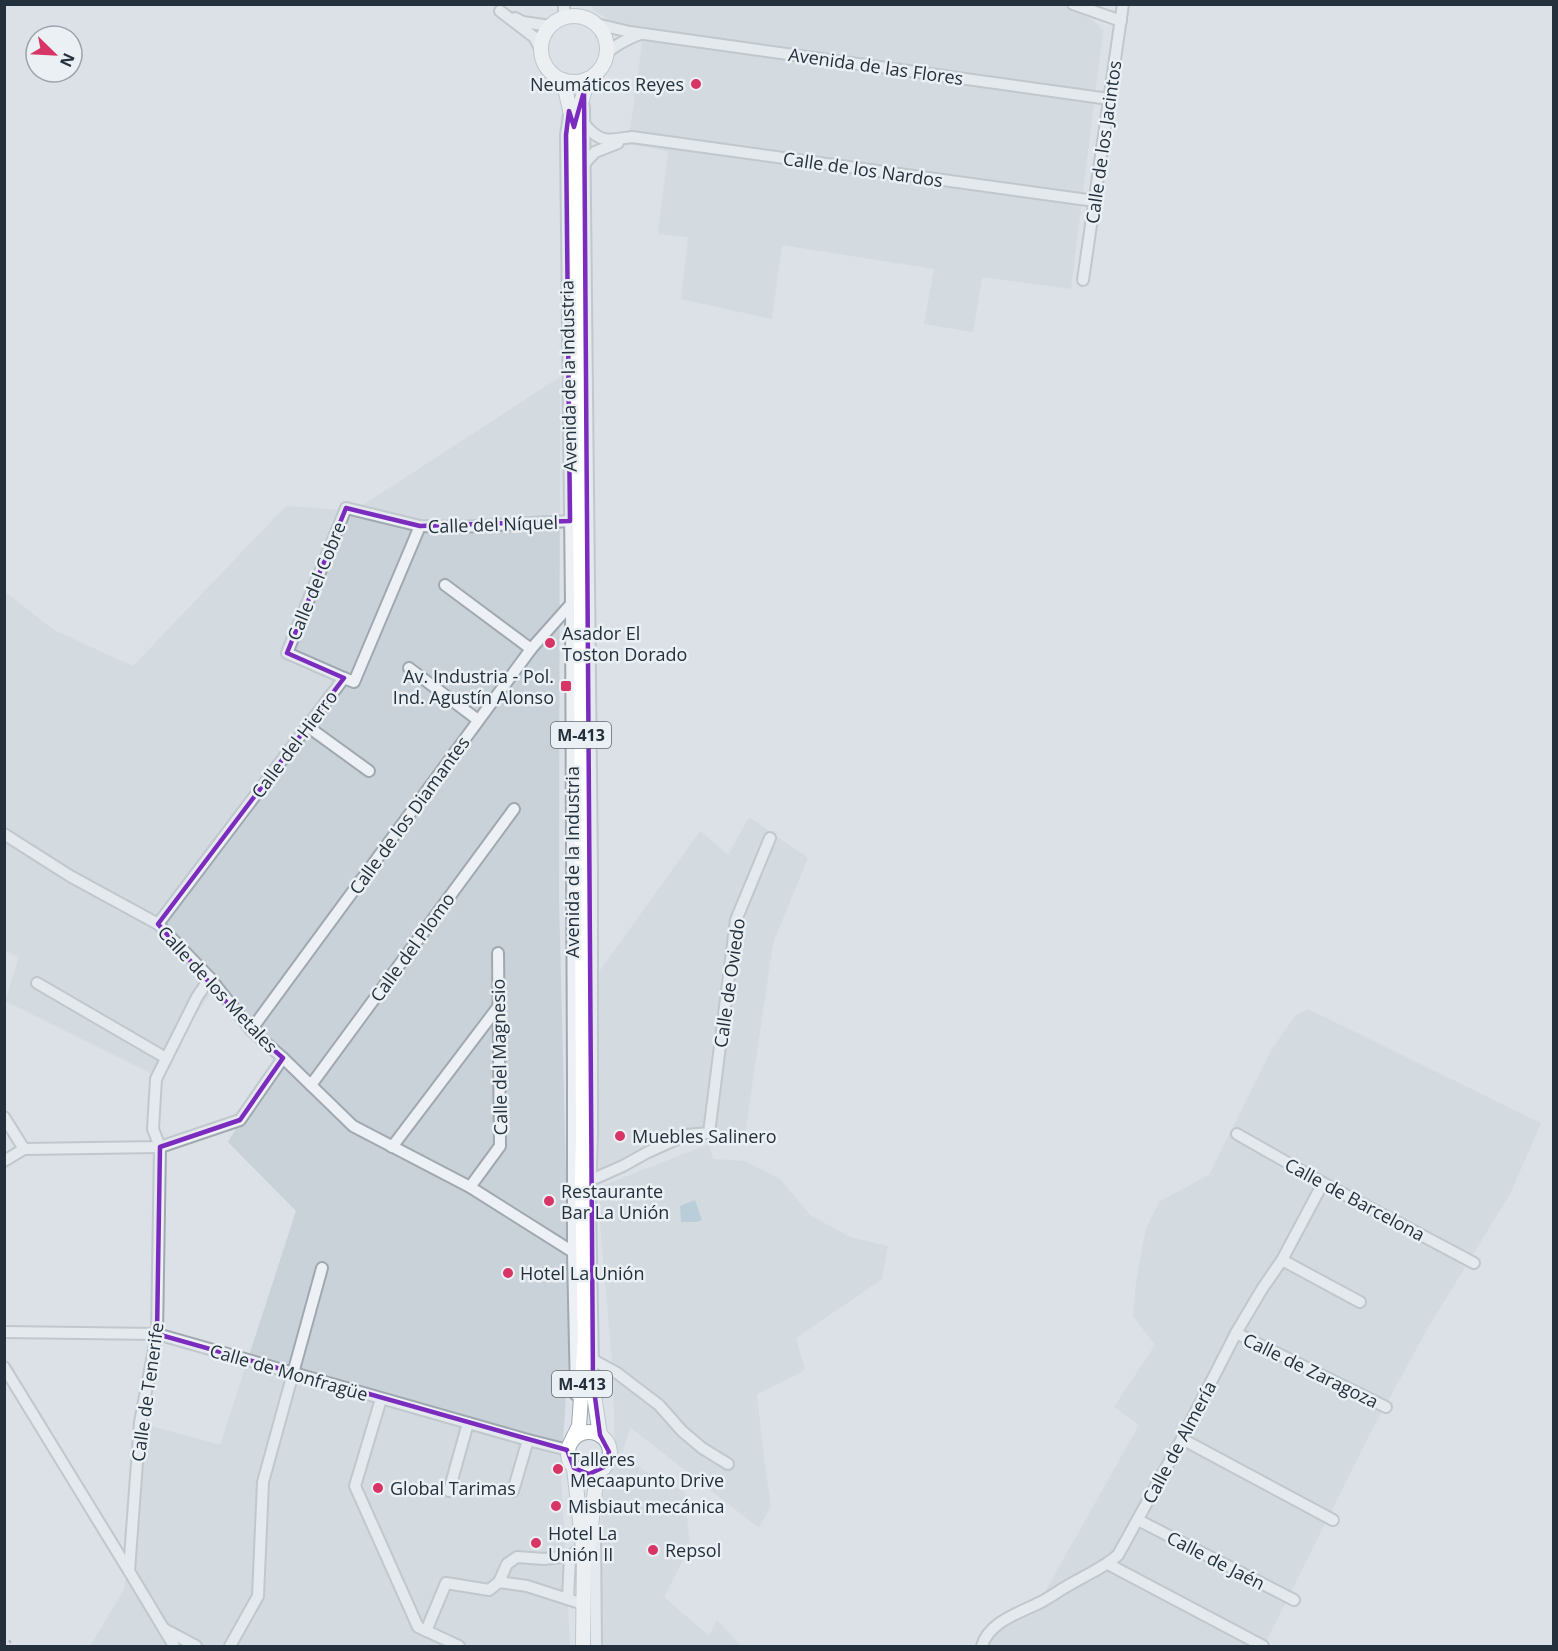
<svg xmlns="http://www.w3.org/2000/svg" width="1558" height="1651" font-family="'Open Sans',sans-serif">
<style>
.built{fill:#c9d1d9}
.water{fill:#93b6ca}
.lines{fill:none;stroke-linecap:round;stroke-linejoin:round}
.minor-casing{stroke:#a0a9b0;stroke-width:14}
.major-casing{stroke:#99a7b3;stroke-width:16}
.minor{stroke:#edf1f5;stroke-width:10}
.major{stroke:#fff;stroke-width:14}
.rail{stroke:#738391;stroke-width:2;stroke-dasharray:3 6;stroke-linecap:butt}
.marked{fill:none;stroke:#7b2cbf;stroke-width:4.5;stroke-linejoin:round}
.poi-dot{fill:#d63566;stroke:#eaf0f4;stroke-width:2}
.labels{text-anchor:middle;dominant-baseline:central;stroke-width:5;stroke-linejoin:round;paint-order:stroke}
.shield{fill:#eaf0f4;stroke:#5f6a74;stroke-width:1.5}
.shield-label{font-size:16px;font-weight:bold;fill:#24313d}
.street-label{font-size:18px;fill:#24313d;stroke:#eaf0f4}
.poi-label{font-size:18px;fill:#24313d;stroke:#eaf0f4;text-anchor:start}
</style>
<rect width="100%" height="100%" fill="#dbe1e6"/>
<!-- built -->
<g class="built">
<path d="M592,5H1077L1103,30L1071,289L982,277L973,332L924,324L934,269L782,245L772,319L681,299L688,237L658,234L668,151L628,144L644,30L622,28L592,9Z"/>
<path d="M560,377L559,900L570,1332L561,1473L570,1646H90L124,1590L148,1425L220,1445L296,1211L228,1142L278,1059L215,988L152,1074L5,1001L19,957L4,950V591L54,630L133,666L286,506L354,511Z"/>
<path d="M749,817L808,858L773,943L745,1134L713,1129L599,1174V972L700,831L728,855Z"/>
<path d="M1308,1009L1541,1123L1510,1194L1429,1326L1372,1430L1264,1646H986L999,1627L1037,1606L1139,1425L1114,1407L1155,1345L1133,1316L1136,1282L1146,1228L1160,1201L1209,1175L1272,1049L1296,1015Z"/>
<path d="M709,1144L713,1159L745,1161L780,1179L810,1215L850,1237L888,1246L882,1279L796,1338L805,1370L757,1394L764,1460L771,1506L759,1528L630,1427L621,1458L684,1492L690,1546L664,1597L709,1636L717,1620L741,1646H599V1552L602,1487L615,1455L613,1373L597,1188Z"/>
</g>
<!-- water -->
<path class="water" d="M695,1200L702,1220L697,1222H681L680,1206Z"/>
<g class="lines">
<defs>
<g id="minor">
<path d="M1073,4L1121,21"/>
<path d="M500,11L534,37L541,50"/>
<path d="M564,11V4"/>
<path d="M515,18L523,22L550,26"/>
<path d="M596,24L630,32L1109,99"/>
<path d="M606,54C616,44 627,39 640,34"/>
<path d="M584,107L592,871V1135L590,1204L593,1364"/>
<path d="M569,115L566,135L571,604L573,1079V1252L576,1395"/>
<path d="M585,125C601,144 609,140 632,137L1095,201"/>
<path d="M585,163L595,152L618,143"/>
<path d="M1083,280L1123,4"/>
<path d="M445,585L531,649"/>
<path d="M409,668L478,720"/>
<path d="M344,678L287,653L346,508L420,526L460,527L570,521"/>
<path d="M307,726L369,771"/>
<path d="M4,834L70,876L158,924L210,978L251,1030L283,1058L353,1126L470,1187L573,1252"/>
<path d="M158,924L344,678L354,682L420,526"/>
<path d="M37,983L166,1058"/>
<path d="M251,1030L531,649L571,604"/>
<path d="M311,1085L514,809"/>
<path d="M4,1117L24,1149"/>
<path d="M1237,1134L1323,1183L1474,1263"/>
<path d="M392,1147L498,1007"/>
<path d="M4,1161L24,1149L160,1147L240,1120L283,1058"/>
<path d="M591,1180L623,1166L648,1152L686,1135L709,1133L736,920L770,838"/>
<path d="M470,1187L500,1146L498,953"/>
<path d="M1282,1260L1360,1302"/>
<path d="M4,1332L157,1334L528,1440L568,1450"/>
<path d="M1236,1333L1386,1407"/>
<path d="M593,1360L617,1373L659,1405L682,1431L702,1448L728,1464"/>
<path d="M4,1367L129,1571"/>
<path d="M381,1399L355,1486L418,1627L459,1646"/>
<path d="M1182,1439L1333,1520"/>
<path d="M449,1491L468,1423"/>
<path d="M513,1491L528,1440"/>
<path d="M1138,1520L1294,1600"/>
<path d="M595,1533L596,1646"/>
<path d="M1108,1564L1263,1646"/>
<path d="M499,1582L507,1564L517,1557L544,1559L570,1556L583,1547"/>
<path d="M568,1599L570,1556"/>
<path d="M164,1629L196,1646"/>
<path d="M426,1631L446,1583L489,1590L499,1582L527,1586L583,1604"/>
<path d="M174,1646L129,1571L140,1422L157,1334L160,1147L153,1129L156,1079L197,997L210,978"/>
<path d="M230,1646L258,1596L263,1482L322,1268"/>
<path d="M982,1646C989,1621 1022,1612 1043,1601C1055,1594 1066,1586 1078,1580C1092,1572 1106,1566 1118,1555L1182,1439L1236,1333L1262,1289L1282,1260L1323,1183"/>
</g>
<g id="major">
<circle cx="574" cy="49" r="33"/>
<path d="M563,80L574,127"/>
<path d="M588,1355L600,1435"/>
<circle cx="589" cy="1453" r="21"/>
<path d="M573,1438L579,1426L580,1412L585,1336L582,1180L583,1136L581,607L576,134L579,110L588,79"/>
<path d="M574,1468L584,1556L583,1646"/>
<path d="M589,1544L597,1472"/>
</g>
</defs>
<!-- minor casing -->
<use href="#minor" class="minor-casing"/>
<!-- major casing -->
<use href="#major" class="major-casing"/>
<!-- minor -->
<use href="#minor" class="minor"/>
<!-- major -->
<use href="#major" class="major"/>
<!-- rail -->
<path class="rail" d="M4,1633L13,1646"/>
</g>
<!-- marked area -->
<path d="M0 0H1558V1651H0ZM584,91L593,1382L600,1435L609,1452L604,1467L589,1474L574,1468L567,1450L157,1334L160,1147L240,1120L283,1058L251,1030L158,924L344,678L287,653L346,508L420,526L570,521L566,135L569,111L574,127Z" fill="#dbe1e6" fill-opacity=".55" fill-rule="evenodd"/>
<path class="marked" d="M584,91L593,1382L600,1435L609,1452L604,1467L589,1474L574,1468L567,1450L157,1334L160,1147L240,1120L283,1058L251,1030L158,924L344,678L287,653L346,508L420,526L570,521L566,135L569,111L574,127Z"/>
<!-- markers -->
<g class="poi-dot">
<circle cx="696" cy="84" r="6"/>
<circle cx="550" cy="643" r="6"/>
<rect x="560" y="680" width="12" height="12" rx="3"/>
<circle cx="620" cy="1136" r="6"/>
<circle cx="549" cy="1201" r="6"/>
<circle cx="508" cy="1273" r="6"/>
<circle cx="558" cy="1469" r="6"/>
<circle cx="378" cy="1488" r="6"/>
<circle cx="556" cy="1506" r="6"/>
<circle cx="536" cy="1543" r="6"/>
<circle cx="653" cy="1550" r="6"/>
</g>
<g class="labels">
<!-- shield labels -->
<g class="shield">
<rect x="551" y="722" width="60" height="26" rx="4.5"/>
<rect x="552" y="1371" width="60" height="26" rx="4.5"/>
</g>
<g class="shield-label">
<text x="581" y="735">M-413</text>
<text x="582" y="1384">M-413</text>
</g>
<!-- street labels -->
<g class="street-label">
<text transform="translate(876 66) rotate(8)">Avenida de las Flores</text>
<text transform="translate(1103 142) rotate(-82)">Calle de los Jacintos</text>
<text transform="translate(863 169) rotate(8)">Calle de los Nardos</text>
<text transform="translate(568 376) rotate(-91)">Avenida de la Industria</text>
<text transform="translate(493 524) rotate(-2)">Calle del Níquel</text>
<text transform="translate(316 581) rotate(-68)">Calle del Cobre</text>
<text transform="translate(294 744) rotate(-53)">Calle del Hierro</text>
<text transform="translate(409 815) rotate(-54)">Calle de los Diamantes</text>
<text transform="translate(572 862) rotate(-90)">Avenida de la Industria</text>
<text transform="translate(412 947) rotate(-54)">Calle del Plomo</text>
<text transform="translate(729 983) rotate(-82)">Calle de Oviedo</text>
<text transform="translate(218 989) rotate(47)">Calle de los Metales</text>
<text transform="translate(499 1057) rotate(-91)">Calle del Magnesio</text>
<text transform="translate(1355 1199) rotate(28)">Calle de Barcelona</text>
<text transform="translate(1311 1370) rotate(26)">Calle de Zaragoza</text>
<text transform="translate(289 1372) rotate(16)">Calle de Monfragüe</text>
<text transform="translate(147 1392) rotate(-82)">Calle de Tenerife</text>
<text transform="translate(1179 1442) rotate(-62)">Calle de Almería</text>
<text transform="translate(1216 1560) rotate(27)">Calle de Jaén</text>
</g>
<!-- poi labels -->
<g class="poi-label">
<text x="684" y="84" text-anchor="end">Neumáticos Reyes</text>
<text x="562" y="633">Asador El<tspan x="562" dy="21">Toston Dorado</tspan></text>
<text x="554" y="676" text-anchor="end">Av. Industria - Pol.<tspan x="554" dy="21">Ind. Agustín Alonso</tspan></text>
<text x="632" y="1136">Muebles Salinero</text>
<text x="561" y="1191">Restaurante<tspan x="561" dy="21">Bar La Unión</tspan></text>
<text x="520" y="1273">Hotel La Unión</text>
<text x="570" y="1459">Talleres<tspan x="570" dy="21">Mecaapunto Drive</tspan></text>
<text x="390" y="1488">Global Tarimas</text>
<text x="568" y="1506">Misbiaut mecánica</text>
<text x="548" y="1533">Hotel La<tspan x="548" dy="21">Unión II</tspan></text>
<text x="665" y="1550">Repsol</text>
</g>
</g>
<!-- border -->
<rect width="1558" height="1651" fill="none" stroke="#24313d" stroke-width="12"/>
<!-- north arrow -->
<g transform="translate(54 54) rotate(114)"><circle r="28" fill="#eaf0f4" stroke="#9ba4ab" stroke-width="1.5"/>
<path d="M0-4.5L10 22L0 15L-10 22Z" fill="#d63566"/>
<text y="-9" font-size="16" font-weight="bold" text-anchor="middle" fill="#24313d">N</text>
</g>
</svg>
